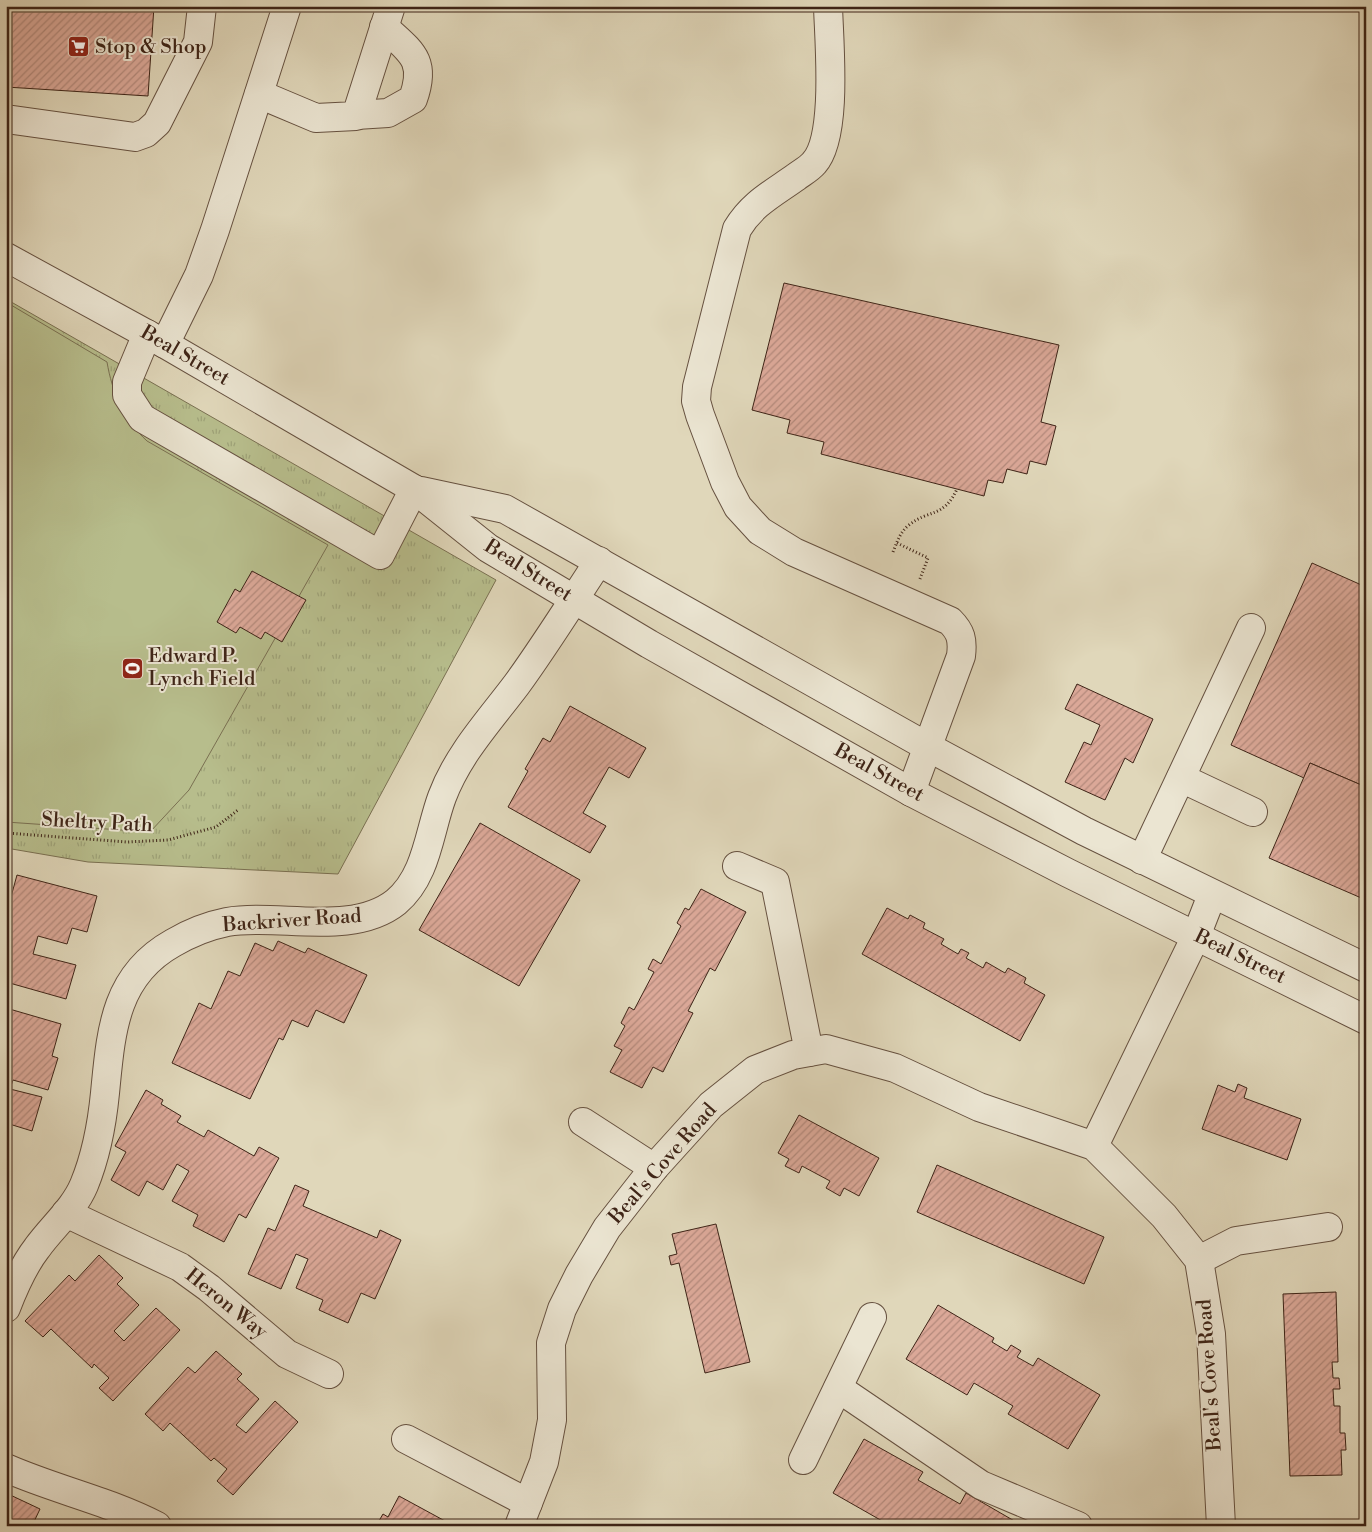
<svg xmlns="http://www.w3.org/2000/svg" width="1372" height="1532" font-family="'Libre Bodoni',serif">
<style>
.park{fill:url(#park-tufts);stroke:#7a7052}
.garden{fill:#b7bd8c;stroke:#7a7052}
.building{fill:url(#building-hatch);stroke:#3e2417}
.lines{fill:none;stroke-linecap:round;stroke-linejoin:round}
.minor-casing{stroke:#665140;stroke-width:30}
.path{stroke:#3e2417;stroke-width:3;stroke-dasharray:1 2.5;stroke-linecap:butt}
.minor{stroke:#ebe5d2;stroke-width:28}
.labels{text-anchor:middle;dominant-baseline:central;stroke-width:4;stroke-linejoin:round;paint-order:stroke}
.poi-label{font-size:20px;fill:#3e2417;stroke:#ebe5d2;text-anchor:start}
.street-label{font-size:20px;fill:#3e2417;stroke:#ebe5d2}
</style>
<defs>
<pattern id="park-tufts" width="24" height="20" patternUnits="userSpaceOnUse" patternTransform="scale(1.25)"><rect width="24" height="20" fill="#b7bd8c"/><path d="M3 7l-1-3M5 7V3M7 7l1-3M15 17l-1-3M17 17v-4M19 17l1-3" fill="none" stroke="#9ea278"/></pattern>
<pattern id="building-hatch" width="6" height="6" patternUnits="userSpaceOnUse" patternTransform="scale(1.25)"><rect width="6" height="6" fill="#dba898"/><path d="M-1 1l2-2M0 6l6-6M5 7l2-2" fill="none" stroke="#b3897b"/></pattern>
</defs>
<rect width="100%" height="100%" fill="#e0d7ba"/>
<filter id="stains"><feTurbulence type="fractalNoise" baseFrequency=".004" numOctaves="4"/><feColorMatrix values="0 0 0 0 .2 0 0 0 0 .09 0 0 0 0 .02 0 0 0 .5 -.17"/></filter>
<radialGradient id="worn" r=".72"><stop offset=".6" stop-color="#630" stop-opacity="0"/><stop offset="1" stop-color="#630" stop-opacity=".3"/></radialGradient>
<!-- park -->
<path class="park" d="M6,299L496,580L338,874L88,862L6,848Z"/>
<!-- garden -->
<path class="garden" d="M6,302L107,362C112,392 124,420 147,441L328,545L189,790L150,832L6,822Z"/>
<!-- building -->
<g class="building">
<path d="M6,6H154L148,96L6,87Z"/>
<path d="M784,283L1059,345L1041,422L1056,426L1046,465L1030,461L1027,474L1007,469L1003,483L988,480L984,496L821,454L824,442L787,433L790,420L752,410Z"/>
<path d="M1312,563L1366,587V787L1310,763L1304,778L1231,745Z"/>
<path d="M252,571L306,600L282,642L265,632L261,639L240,627L236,633L217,622L235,589L240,592Z"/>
<path d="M1077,684L1153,719L1133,763L1125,758L1105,800L1065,782L1084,742L1091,745L1100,725L1065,709Z"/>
<path d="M570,706L646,748L629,778L609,767L583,813L606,826L590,853L508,807L528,771L525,769L543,738L550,742Z"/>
<path d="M1310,763L1366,787V900L1269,858Z"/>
<path d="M480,823L580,880L519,986L419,930Z"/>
<path d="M17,875L97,896L87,932L72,928L67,944L38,936L33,954L76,965L66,999L6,982V915Z"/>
<path d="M701,889L746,912L715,971L710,968L688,1011L693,1013L663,1072L653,1067L642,1088L610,1072L622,1050L614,1046L625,1026L621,1023L629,1007L634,1010L654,972L648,969L653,959L661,964L681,926L677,923L685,908L689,910Z"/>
<path d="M887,908L908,919L910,915L925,923L923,928L944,939L941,944L958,954L961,949L969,953L966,958L983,968L986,962L1005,973L1008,968L1026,978L1024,983L1045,995L1020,1041L862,954Z"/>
<path d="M278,941L305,953L308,948L367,975L344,1023L316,1010L308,1027L292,1020L283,1040L279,1038L250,1099L172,1063L199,1003L211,1009L228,971L240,976L255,943L273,951Z"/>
<path d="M6,1008L61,1024L52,1056L58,1058L48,1090L13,1080L10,1089L42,1097L32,1131L6,1123Z"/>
<path d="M1238,1084L1247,1088L1244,1098L1301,1119L1287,1160L1202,1129L1218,1085L1235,1092Z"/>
<path d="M146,1090L163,1100L161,1104L181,1116L177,1122L204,1137L208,1130L254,1156L259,1147L279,1158L246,1218L239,1214L224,1242L193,1226L198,1215L172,1201L189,1171L177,1164L163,1190L147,1181L139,1196L111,1180L126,1152L115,1146Z"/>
<path d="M799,1115L879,1158L859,1196L844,1188L840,1196L826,1188L830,1181L802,1166L799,1173L785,1166L789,1159L778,1153Z"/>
<path d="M937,1165L1104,1237L1084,1284L917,1212Z"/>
<path d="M295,1185L309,1191L303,1206L377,1238L380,1230L401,1240L375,1299L361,1293L348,1323L319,1310L323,1300L296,1288L308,1259L296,1254L281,1289L248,1274L268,1228L275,1231Z"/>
<path d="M716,1224L750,1362L705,1373L679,1263L671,1265L669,1256L677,1254L672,1234Z"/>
<path d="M99,1255L123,1278L117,1284L139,1305L114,1331L124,1341L156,1308L180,1330L113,1401L99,1388L109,1378L94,1364L92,1368L51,1329L43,1337L25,1321L69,1275L75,1281Z"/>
<path d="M1336,1292L1338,1362H1332L1333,1378H1339L1340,1389H1333L1334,1406H1340V1433H1345L1346,1450H1341L1342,1475L1290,1476L1283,1294Z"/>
<path d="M938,1305L994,1338L992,1342L1007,1351L1011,1345L1021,1351L1017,1357L1033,1366L1038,1358L1100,1395L1068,1449L1008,1414L1013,1406L974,1383L967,1395L906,1359Z"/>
<path d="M216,1351L242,1374L237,1379L259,1399L236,1425L246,1433L275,1401L298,1422L233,1495L217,1481L227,1469L214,1458L211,1461L170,1423L163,1431L145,1414L188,1367L195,1373Z"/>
<path d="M864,1439L923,1472L918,1480L960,1504L966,1493L1023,1526H903L898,1523L896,1526H891L833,1493Z"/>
<path d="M6,1493L40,1509L32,1526H6Z"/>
<path d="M399,1496L445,1521L443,1526H376L383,1514L388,1517Z"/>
</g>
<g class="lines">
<defs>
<g id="minor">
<path d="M828,6C829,42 838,137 814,163C809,169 801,173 796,177C772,194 752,204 737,229L697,387L696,401L700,415L725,482L738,507L760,531L794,552L950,621C961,632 963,640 961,656L911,792"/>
<path d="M259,94L316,118L356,116L391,6"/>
<path d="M356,115L388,113L413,99C427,60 411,52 384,27"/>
<path d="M6,119L135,137L146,133L157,123L198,42L202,6"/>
<path d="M6,257L165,344L414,489L488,548L649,644L911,792L1068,873L1366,1020"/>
<path d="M147,334L127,382V395L142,418L380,555L414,489"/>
<path d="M165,344L199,275L215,230L287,6"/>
<path d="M421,491L505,509L928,747L1084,831L1366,968"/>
<path d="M1181,778L1253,812"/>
<path d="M1142,860L1251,628"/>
<path d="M737,866L775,882L809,1052"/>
<path d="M583,1122L654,1168"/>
<path d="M1094,1146L1196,936L1212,895"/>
<path d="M66,1213L180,1267L209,1288L287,1354L329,1374"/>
<path d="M1199,1260L1236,1241L1328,1227"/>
<path d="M6,1308C14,1287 23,1266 37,1248C52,1227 74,1209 84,1185C96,1156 102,1124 105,1093C111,1032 114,976 173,943C190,933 207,926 227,922C278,913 352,937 396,902C427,876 429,832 442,797C458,754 490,720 517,684C546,644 572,602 599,561"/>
<path d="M838,1388L981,1485L1078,1526"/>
<path d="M406,1439L528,1503"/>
<path d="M803,1460L872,1317"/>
<path d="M6,1468C56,1490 109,1501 157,1526"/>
<path d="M519,1526L544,1462L552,1420L551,1343L562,1309L579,1275L607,1228L654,1168L711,1105L755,1070L793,1055L826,1049L895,1068L979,1107L1094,1146L1164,1216L1199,1260L1211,1334L1221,1526"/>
</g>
</defs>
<!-- minor casing -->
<use href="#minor" class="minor-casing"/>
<!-- path -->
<g class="path">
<path d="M897,543L928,558L920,579"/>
<path d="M893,552C897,542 900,532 909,525C929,509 944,518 957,489"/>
<path d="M6,833L127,842L168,840L216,827L238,810"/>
</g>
<!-- minor -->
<use href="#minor" class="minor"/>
</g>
<!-- icons -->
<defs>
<symbol id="supermarket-square" viewBox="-11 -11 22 22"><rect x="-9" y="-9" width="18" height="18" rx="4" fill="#8f2418" stroke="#ebe5d2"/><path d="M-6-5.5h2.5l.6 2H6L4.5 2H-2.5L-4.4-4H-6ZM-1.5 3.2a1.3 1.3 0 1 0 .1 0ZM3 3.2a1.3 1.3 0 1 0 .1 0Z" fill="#fff"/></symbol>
<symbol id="stadium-square" viewBox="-11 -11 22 22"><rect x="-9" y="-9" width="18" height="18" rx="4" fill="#8f2418" stroke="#ebe5d2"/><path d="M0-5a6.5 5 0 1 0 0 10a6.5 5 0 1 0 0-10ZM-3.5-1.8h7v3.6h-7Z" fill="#fff"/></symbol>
</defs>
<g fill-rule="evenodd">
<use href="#supermarket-square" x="66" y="34" width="25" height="25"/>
<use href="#stadium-square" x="120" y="656" width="25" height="25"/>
</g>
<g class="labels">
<!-- poi labels -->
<g class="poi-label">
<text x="95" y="47">Stop &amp; Shop</text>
<text x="148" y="656">Edward P.<tspan x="148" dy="23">Lynch Field</tspan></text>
</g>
<!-- street labels -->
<g class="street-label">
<text transform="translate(185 356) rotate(30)">Beal Street</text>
<text transform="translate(528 571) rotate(32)">Beal Street</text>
<text transform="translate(879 773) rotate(29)">Beal Street</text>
<text transform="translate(97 823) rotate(3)">Sheltry Path</text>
<text transform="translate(292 921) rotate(-4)">Backriver Road</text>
<text transform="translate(1240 957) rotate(26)">Beal Street</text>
<text transform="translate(663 1164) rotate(-49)">Beal's Cove Road</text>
<text transform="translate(226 1304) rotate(39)">Heron Way</text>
<text transform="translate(1210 1375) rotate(-94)">Beal's Cove Road</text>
</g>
</g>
<!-- margin -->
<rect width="1372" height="1532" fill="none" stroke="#e0d7ba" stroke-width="25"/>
<rect x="8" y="8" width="1357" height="1517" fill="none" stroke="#3e2417" stroke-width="2.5"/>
<rect x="12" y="12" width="1347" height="1507" fill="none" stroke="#3e2417"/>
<rect width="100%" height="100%" filter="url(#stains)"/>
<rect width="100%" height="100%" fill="url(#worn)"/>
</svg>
